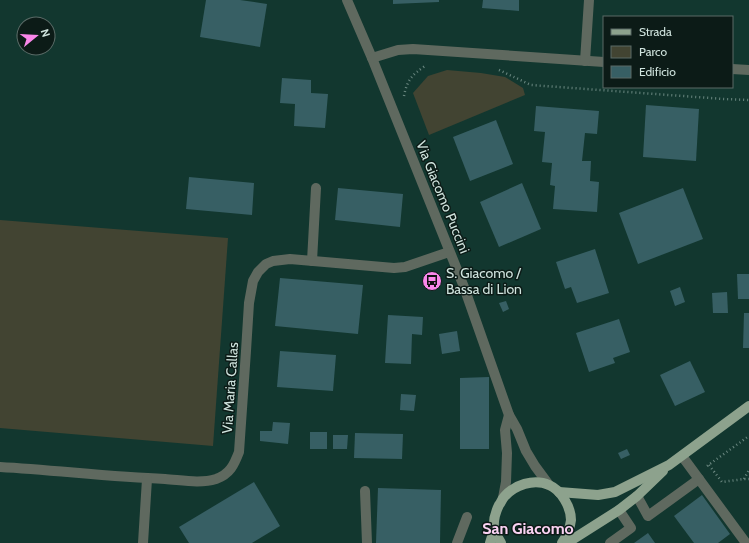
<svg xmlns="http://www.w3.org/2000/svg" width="749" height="543" font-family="Cabin,sans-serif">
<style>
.park{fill:#424432}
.building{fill:#375f64}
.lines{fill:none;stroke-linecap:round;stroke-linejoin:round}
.path{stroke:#6b8881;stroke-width:2.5;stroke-dasharray:1 3;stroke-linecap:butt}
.minor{stroke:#5f695f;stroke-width:10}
.major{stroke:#8da28d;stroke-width:10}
.labels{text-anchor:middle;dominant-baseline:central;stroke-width:3;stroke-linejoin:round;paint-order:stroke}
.street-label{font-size:14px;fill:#d0e4de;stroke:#0c1b17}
.poi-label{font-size:14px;fill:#d0e4de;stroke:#0c1b17;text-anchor:start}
.quarter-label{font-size:16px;font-weight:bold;fill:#f9d2f2;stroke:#0c1b17}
</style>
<rect width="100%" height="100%" fill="#12372f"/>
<!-- park -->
<g class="park">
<path d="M447,70L481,73L505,77L523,88L525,95L429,135L413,93L428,76Z"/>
<path d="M0,220L228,238L213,446L0,428Z"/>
</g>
<!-- building -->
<g class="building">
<path d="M206,0H240L267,4L260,47L200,37Z"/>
<path d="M393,0H439V2L393,4Z"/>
<path d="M483,0H519V11L482,8Z"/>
<path d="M282,78L311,80V93L328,94L325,128L294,126L295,104L280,103Z"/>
<path d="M646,105L699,109L696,161L643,157Z"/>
<path d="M536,106L599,111L597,134L585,133L582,161H591L590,181L599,182L597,212L553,209L555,186L550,185L552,163L542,162L545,132L534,131Z"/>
<path d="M496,120L513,164L470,181L453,137Z"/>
<path d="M189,177L254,183L252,215L186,209Z"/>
<path d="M522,183L541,229L499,247L480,202Z"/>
<path d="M338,188L403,194L400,227L335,220Z"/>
<path d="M683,188L703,239L638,264L619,213Z"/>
<path d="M595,249L609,293L577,303L571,287L565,289L556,262Z"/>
<path d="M737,274H749V299H738Z"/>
<path d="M280,278L363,285L358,334L275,326Z"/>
<path d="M680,287L685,302L675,306L670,291Z"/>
<path d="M727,292L728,313H713L712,293Z"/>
<path d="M506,301L509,309L503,312L499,303Z"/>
<path d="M744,313H749V348H743Z"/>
<path d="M388,315L423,317L422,335L412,334L411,364L385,363Z"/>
<path d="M619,319L630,352L613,358L615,363L589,372L576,333Z"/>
<path d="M457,331L460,351L442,354L439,334Z"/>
<path d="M280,351L336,355L333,391L277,387Z"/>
<path d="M690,361L705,392L675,406L660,375Z"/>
<path d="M489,377V449H460V378Z"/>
<path d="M401,394L416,395L414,411L400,410Z"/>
<path d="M273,422L290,423L288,444L260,441V431H272Z"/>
<rect x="310" y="432" width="17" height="17"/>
<path d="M355,433L403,434L402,459L354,458Z"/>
<path d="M333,435H348L347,449H333Z"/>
<path d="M627,449L630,455L621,459L618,453Z"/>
<path d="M254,482L280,526L252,543H189L179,527Z"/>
<path d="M378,488L441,490L440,543H376Z"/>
<path d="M702,495L730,534L718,543H694L674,516Z"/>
<path d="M648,533L655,543H634Z"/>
</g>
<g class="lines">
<!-- path -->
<g class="path">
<path d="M499,70L531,85L724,99L749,100"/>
<path d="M404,96C407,80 412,75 425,66H427"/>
<path d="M709,465L722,482L744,479H749"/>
<path d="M707,466L749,436"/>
<path d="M744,479L749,470"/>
</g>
<!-- minor -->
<g class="minor">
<path d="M347,0L372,58L464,287L509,415L517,429L526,451L535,466L549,485"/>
<path d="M372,58L398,50L413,49L604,62"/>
<path d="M585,61L589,0"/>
<path d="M732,69L749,70"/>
<path d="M312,261L316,188"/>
<path d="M682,456L746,543"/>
<path d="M0,467C55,470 110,477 165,479C181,480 200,484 216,479C230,474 234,465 239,452L246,351L249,303L253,281L258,272L266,264L273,261L290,259L394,268L405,267L449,252"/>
<path d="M365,491L367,543"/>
<path d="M637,496L648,516L699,479"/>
<path d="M503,498L506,482L507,453L505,430L509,415"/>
<path d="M143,543L147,479"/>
<path d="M457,543L467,517"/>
<path d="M610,543L631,528L619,510"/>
</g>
<!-- major -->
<g class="major">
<path d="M559,492L598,495L615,492L669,465L749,406"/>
<path d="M490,543L494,530"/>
<path d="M501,543C499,539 495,534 494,529C493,520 495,513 499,505C501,503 502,499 504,497C514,485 534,478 549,485C561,490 571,507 571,520C570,528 567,536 562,543"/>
<path d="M567,543L619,510L637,496L663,471"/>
</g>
</g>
<!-- icons -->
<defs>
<symbol id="bus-disc" viewBox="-11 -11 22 22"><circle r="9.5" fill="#f987e9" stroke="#0c1b17"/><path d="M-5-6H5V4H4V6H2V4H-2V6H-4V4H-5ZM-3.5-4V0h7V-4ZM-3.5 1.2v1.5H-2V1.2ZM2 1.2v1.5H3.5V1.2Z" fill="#111"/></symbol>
</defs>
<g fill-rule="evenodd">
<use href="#bus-disc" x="421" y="270" width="22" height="22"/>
</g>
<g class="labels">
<!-- street labels -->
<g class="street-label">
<text transform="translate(443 197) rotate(68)">Via Giacomo Puccini</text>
<text transform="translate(230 388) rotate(-86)">Via Maria Callas</text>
</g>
<!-- poi labels -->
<g class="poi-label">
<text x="446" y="273">S. Giacomo /<tspan x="446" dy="16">Bassa di Lion</tspan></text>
</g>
<!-- quarter labels -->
<g class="quarter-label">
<text x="528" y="528">San Giacomo</text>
</g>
</g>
<!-- legend -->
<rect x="603" y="16" width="130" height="72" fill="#0c1b17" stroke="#5a6b67"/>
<rect x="611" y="29" width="20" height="6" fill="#8da28d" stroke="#5a6b67"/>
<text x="639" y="36" font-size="12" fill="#d0e4de">Strada</text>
<rect x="611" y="46" width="20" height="12" fill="#424432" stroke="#5a6b67"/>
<text x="639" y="56" font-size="12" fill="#d0e4de">Parco</text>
<rect x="611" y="66" width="20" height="12" fill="#375f64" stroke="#5a6b67"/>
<text x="639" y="76" font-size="12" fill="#d0e4de">Edificio</text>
<!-- north arrow -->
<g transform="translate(36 36) rotate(72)"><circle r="19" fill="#0c1b17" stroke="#5a6b67"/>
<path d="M0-3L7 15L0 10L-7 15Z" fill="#f987e9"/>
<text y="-6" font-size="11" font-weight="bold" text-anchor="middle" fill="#d0e4de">N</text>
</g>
</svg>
